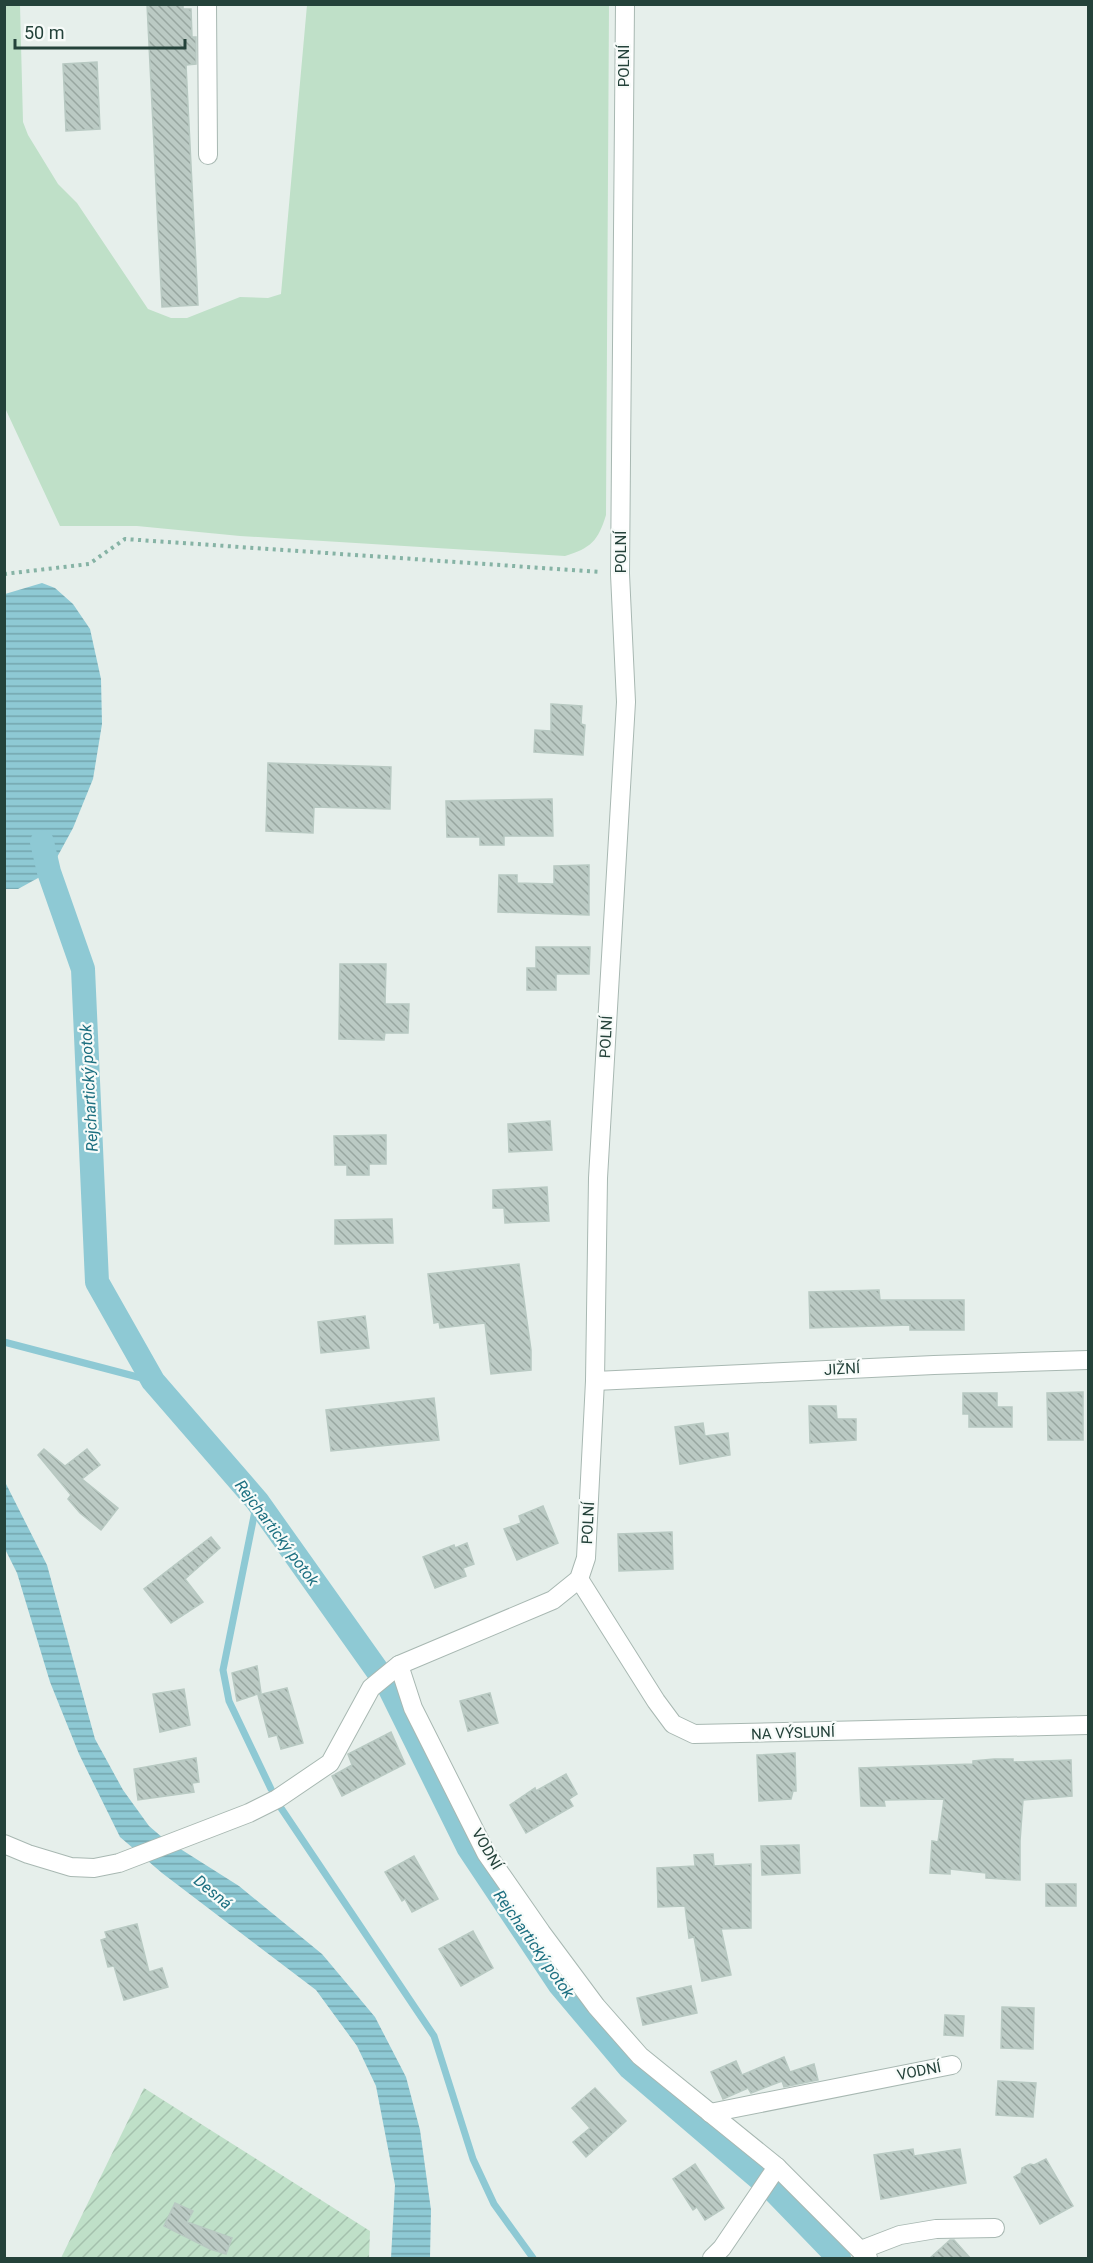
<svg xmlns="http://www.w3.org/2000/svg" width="1093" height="2263" font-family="Roboto,sans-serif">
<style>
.green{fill:#bfe0c8}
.garden{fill:url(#garden-furrows)}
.water{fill:url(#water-rules)}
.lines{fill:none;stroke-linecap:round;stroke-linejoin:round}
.stream{stroke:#8ec9d4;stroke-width:7}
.canal{stroke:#8ec9d4;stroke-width:24}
.building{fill:url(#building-back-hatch);stroke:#b8c9c2;stroke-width:1.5}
.minor-casing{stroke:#a8b8b2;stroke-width:20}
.path{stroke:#86b3a5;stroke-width:4;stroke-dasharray:3 4.5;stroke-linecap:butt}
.minor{stroke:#fff;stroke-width:18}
.labels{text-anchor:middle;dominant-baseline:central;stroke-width:4.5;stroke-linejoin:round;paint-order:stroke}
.street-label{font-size:15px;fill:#24423a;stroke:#f7fbf9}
.water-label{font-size:16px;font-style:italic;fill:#1c6f80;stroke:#f7fbf9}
</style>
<defs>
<pattern id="garden-furrows" width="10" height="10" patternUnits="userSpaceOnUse" patternTransform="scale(1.5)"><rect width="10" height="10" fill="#bfe0c8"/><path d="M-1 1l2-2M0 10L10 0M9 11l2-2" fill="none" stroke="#a4c1ad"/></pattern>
<pattern id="water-rules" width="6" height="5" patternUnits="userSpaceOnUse" patternTransform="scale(1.5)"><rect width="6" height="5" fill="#8ec9d4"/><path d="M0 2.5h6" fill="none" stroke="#74a5ad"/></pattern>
<pattern id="building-back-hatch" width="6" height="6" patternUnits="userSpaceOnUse" patternTransform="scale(1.5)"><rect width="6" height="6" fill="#bbcac4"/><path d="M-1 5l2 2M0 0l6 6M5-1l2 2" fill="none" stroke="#98a6a0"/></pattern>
</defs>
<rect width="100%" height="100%" fill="#e6efeb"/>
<!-- green -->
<path class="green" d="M5,4L20,5L23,122L28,135L58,184L77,203L148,309L171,318H187L240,297L268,298L281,294L307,5H609L606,515C598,541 591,548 565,556L240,536L137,526H60L5,408Z"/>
<!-- garden -->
<path class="garden" d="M144,2088L370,2231L369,2258H61Z"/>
<!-- water -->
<g class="water">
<path d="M42,583L55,588L73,604L90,629L101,679L102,724L93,779L73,828L49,872L18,889H5V594Z"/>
<path d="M4,1480L47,1565L95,1739L123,1790L149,1826L163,1838L239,1886L322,1954L375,2017L406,2077L420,2130L431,2210L430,2258H391L395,2185L376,2086L357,2046L316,1990L162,1873L120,1837L79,1754L50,1682L17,1573L5,1549Z"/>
</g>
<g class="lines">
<!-- stream -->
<g class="stream">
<path d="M4,1342L153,1381"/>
<path d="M257,1501L223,1670L229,1701L271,1789"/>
<path d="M281,1808L434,2036L473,2159L494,2204L533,2258"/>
</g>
<!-- canal -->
<path class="canal" d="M42,842L49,872L83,969L97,1282L153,1381L257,1501L389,1687L468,1847L560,1985L630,2068L774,2191L839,2258"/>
</g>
<!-- building -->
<g class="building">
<path d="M147,4H183V9H191L192,37H196V64L186,65L198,305L162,307Z"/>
<path d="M97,62L100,129L66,131L63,64Z"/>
<path d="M551,704L582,706L581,724L585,725L583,755L534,752L535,730L551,731Z"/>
<path d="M268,763L391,767L390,809L314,807L313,833L266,831Z"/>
<path d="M552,799L553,836H504V845H480V837H447L446,801Z"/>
<path d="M589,865V915L498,912L499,875H517V883L554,884V866Z"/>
<path d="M536,947H590L589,974H556V990H527V968H536Z"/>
<path d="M340,964H386L385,1004H409L408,1033H385L384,1040L339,1039Z"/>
<path d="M550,1121L552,1150L509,1152L508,1124Z"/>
<path d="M386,1135V1164H369V1175H347V1165H335L334,1136Z"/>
<path d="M547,1187L549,1221L505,1223L504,1208H493V1190Z"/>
<path d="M392,1219L393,1243L335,1244V1220Z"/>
<path d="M519,1264L531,1350V1370L491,1374L485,1323L440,1328L439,1322L434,1323L428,1274Z"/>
<path d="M879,1290L880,1300H964V1330H910V1325L810,1328L809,1292Z"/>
<path d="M365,1316L369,1348L321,1353L318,1322Z"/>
<path d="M1083,1392V1440H1048L1047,1393Z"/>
<path d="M963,1393H997V1407H1012V1427H969V1414H963Z"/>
<path d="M434,1398L439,1440L331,1451L326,1410Z"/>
<path d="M809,1406H836L837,1419H856V1440L810,1443Z"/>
<path d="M703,1423L705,1436L728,1433L730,1455L680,1464L675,1427Z"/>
<path d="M44,1449L65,1466L87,1449L100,1465L82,1479L118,1508L101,1530L80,1513L68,1499L71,1495L38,1455Z"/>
<path d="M543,1506L558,1543L517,1560L504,1529L521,1523L519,1516Z"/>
<path d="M672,1532L673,1569L619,1571L618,1534Z"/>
<path d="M211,1537L220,1548L185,1579L203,1602L171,1623L144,1589Z"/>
<path d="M467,1543L474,1564L463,1568L466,1576L435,1588L423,1557L454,1545L455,1548Z"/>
<path d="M257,1666L261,1693L237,1701L232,1673Z"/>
<path d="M287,1688L303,1743L281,1749L277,1735L269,1737L258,1695Z"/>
<path d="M184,1689L190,1725L160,1732L153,1694Z"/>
<path d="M490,1693L498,1723L468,1731L460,1701Z"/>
<path d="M391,1732L405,1764L342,1796L332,1776L352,1765L348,1754Z"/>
<path d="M795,1753L796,1791H793L791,1799L759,1801L757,1755Z"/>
<path d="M196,1758L199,1782L192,1783L194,1792L138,1800L134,1769Z"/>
<path d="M994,1759H1013V1762L1071,1760L1072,1796L1023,1800L1020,1841V1880L986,1878V1873L950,1869V1874L930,1873L932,1841L938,1842L944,1799L884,1800L885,1806H861L859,1768L973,1764V1761Z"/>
<path d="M566,1774L577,1794L569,1799L573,1806L526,1833L510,1805L535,1788L536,1791Z"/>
<path d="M799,1845L800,1873L762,1875L761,1846Z"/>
<path d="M713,1854L714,1866L751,1864V1928L721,1929L731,1975L702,1981L694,1937L689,1938L685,1906L658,1907L657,1868L695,1866L694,1855Z"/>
<path d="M414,1856L438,1899L412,1912L405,1899L402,1901L385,1872Z"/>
<rect x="1046" y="1884" width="30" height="22"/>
<path d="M137,1924L149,1972L162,1968L168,1987L124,2000L114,1966L108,1967L101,1940L107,1938L105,1932Z"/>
<path d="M473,1931L493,1968L461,1986L439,1949Z"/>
<path d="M691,1986L697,2013L643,2025L637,1998Z"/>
<path d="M1002,2007L1034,2008L1033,2049L1001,2048Z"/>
<path d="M945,2015L964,2016L963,2036L944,2035Z"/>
<path d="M784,2057L790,2072L814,2064L818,2080L784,2087L782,2081L751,2093L748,2088L723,2099L711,2072L736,2061L742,2075Z"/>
<path d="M998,2081L1036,2083L1033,2117L996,2115Z"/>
<path d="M595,2088L626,2121L586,2157L573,2142L590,2128L572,2108Z"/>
<path d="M913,2149L914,2156L960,2149L966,2183L881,2199L874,2155Z"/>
<path d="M1046,2159L1073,2206L1040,2224L1014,2177L1021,2173L1022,2168L1030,2164L1034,2165Z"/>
<path d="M695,2164L724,2208L705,2220L697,2207L693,2210L673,2179Z"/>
<path d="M175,2203L193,2211L187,2222L232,2238L226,2254L210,2249L164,2226Z"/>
<path d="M950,2240H954L971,2259H929Z"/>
</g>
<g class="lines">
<defs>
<g id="minor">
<path d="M207,4L208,155"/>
<path d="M595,1381L934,1365L1088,1360"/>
<path d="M579,1579L656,1701L673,1724L694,1734L1088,1725"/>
<path d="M399,1665L413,1708L486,1853L541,1932L596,2006L640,2056L777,2167L868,2258"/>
<path d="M4,1844L28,1854L71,1867L94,1868L119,1863L249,1813L277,1799L330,1763L371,1688L399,1665L553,1600L579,1579L586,1558L595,1381L598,1178L626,702L620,574L625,4"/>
<path d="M710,2113L952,2065"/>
<path d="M861,2250L900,2235L936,2229L995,2228"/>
<path d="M712,2258L722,2248L777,2167"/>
</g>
</defs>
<!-- minor casing -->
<use href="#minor" class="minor-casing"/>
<!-- path -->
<path class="path" d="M4,574L89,564L125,539L600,572"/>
<!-- minor -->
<use href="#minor" class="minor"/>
</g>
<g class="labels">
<!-- street labels -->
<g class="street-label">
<text transform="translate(624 66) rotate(-90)">POLNÍ</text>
<text transform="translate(621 552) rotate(-90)">POLNÍ</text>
<text transform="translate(606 1037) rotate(-87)">POLNÍ</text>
<text transform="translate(842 1369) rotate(-3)">JIŽNÍ</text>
<text transform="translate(588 1523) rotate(-87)">POLNÍ</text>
<text transform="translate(793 1733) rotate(-2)">NA VÝSLUNÍ</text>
<text transform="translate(487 1849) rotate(60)">VODNÍ</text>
<text transform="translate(919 2071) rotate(-11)">VODNÍ</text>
</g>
<!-- water labels -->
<g class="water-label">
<text transform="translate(89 1088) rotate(-93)">Rejchartický potok</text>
<text transform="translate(277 1533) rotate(53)">Rejchartický potok</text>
<text transform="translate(213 1892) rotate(39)">Desná</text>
<text transform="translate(534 1944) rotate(55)">Rejchartický potok</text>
</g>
</g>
<!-- border -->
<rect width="1093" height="2263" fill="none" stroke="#24423a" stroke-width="12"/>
<!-- scale -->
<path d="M15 39v9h170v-9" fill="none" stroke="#24423a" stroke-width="3"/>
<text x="24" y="39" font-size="18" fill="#24423a" stroke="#f7fbf9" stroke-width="4.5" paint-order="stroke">50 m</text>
</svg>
